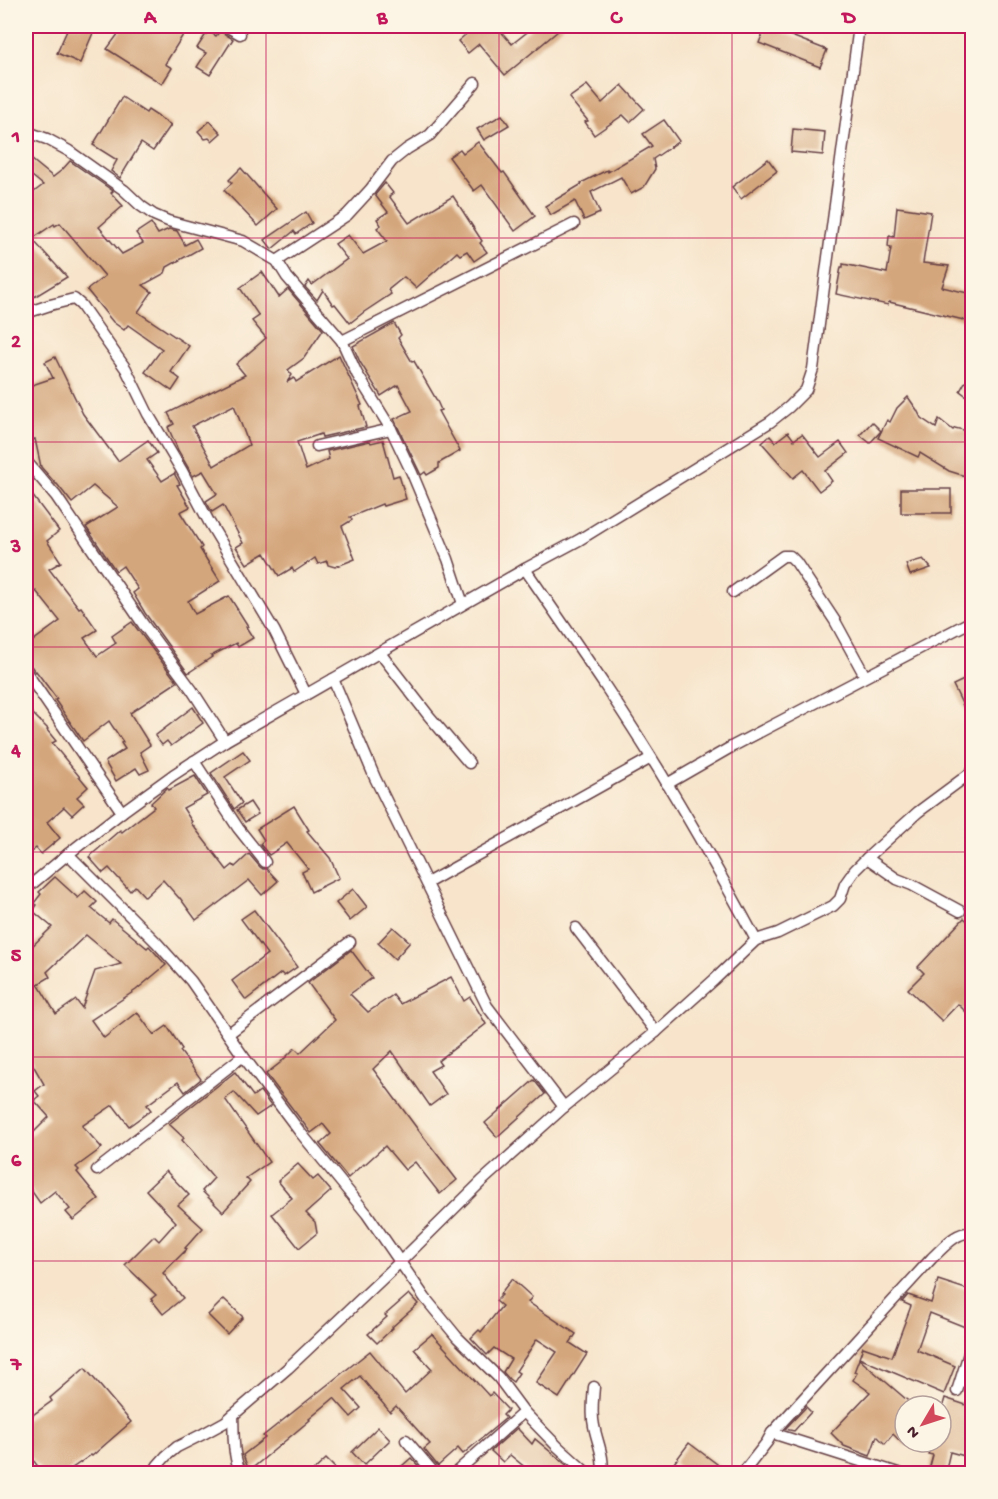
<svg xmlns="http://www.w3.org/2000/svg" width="998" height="1499" font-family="'Gochi Hand',sans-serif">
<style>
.building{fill:#d4a67b;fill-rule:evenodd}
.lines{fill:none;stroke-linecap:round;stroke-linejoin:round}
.minor-casing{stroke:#643d43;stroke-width:13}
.minor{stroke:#fff;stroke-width:10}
.grid{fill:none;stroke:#c2185b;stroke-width:1.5;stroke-opacity:0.55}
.neatline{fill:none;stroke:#c2185b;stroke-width:2}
.grid-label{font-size:20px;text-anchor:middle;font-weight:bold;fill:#c2185b}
</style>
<rect width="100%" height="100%" fill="#fcf5e5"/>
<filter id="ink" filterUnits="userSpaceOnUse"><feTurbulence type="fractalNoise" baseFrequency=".0167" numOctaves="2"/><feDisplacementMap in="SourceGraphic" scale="12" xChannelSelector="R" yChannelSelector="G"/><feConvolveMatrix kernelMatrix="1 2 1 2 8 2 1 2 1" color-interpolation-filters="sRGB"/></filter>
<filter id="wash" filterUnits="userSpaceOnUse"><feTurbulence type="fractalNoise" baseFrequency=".008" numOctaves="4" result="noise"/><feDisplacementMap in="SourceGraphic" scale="24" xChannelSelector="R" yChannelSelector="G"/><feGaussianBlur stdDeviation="1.35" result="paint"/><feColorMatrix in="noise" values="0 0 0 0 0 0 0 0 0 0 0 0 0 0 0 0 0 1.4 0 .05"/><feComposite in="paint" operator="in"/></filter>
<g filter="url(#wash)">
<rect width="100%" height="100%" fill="#f7e4cb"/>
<g id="blocks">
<!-- building -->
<g class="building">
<path d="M69,26H96L80,63L57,53Z"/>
<path d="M124,26H177L174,29L183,35L165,64L172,68L162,84L107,49Z"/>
<path d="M476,26H496L512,44L535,26H564L505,75L479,44L468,53L458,41Z"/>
<path d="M766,26L827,50L820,67L759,43Z"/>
<path d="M208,31L216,36L220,31L233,39L210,75L197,67L206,53L197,48Z"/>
<path d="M587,85L602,103L622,85L644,109L630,122L623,115L594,135L585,122L588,121L569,98Z"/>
<path d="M122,97L146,113L148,110L171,125L153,151L141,143L120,178L111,171L117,160L93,145Z"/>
<path d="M502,115L509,125L484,140L477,129Z"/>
<path d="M664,120L679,141L653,159L655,169L644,187L631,194L621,177L591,192L600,213L584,220L575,201L551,215L545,206L582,184L581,183L607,170L608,172L652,146L643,134Z"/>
<path d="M210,121L221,133L212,141L209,138L205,139L198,131Z"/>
<path d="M793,129L825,132L823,155L791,152Z"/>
<path d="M478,142L502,173L504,172L535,216L515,231L482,185L474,191L449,157L460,149L463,153Z"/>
<path d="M26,155L53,177L62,170L70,161L113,191L111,193L123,206L99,227L122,254L143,243L136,233L151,223L158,234L169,229L177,231L185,245L196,239L201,248L167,267L165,273L143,285L152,292L138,312L189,346L171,372L180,379L172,391L145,372L162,349L128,325L124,330L113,322L87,290L105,276L60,223L55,226L54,224L32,239L67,277L26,302V198L43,185L26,171Z"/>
<path d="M768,159L777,171L741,199L732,187Z"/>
<path d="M241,168L277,209L258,226L224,190L232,183L229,180Z"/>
<path d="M385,183L393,193L389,196L409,223L453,196L482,241L480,243L487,252L474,261L467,251L460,255L457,252L416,288L404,277L388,290L391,294L364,312L350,323L335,304L333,305L323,290L317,300L305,287L309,281L312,285L347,259L335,244L348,235L363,254L387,241L377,228L381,225L377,219L388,212L375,195Z"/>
<path d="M897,207L931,212L923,263L949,266L942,287L972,294V322L889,302L888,305L836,294L841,267H843V264L887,273L891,248L888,247L889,236L894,237Z"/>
<path d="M306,212L312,223L296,234L294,231L272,249L265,240Z"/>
<path d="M262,272L279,297L288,289L323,330L304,358L288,370L292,375L287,382L294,378L296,382L339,355L362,405L360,406L366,427L322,437L321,434L297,442L306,470L329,459L327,451L370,441L371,443L383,440L393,477L399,475L406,499L383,506L382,504L350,517L352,520L342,526L355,559L335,567L328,565L327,561L318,564L315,558L294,572L292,568L279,576L265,553L247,564L236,547L243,543L223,505L212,512L206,501L217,494L203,471L193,476L178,450L168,427L174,424L168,413L245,375L236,364L266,338L252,321L259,316L240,288ZM234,405L249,445L214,466L192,426Z"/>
<path d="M394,323L401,335L398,338L412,362L414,361L436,399L441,410L438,411L460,451L439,463V468L427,475L425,472L421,475L394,419L412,411L398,385L381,396L360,362L353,346Z"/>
<path d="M55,357L83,414L118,461L148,440L157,453L147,460L162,481L175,473V475L180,484L177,485L190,507L180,512L202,547L200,549L220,581L188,601L195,614L229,596L248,626L246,627L253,638L238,647L236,643L211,656L212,657L188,673L145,613L133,593L138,589L123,566L116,571L86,527L118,507L93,486L72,503L57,484H56L41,467L35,439L26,441V387L53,378L45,362Z"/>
<path d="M965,382L972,387V400L960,391Z"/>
<path d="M908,397L917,410L921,418L936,428L939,419L953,430L955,428L972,432V465L970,467L965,476L949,471L920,453L918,457L878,438L887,420L890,422L897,408Z"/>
<path d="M872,422L881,431L870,443L860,435Z"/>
<path d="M788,432L794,440L802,434L820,457L840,442L848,453L825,471L832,481L819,491L803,470L793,478L762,443L770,436L775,442Z"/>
<path d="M26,487L59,531L47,541L61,562L49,569L79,608L81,607L97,630L84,638L97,656L116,643L112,636L132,622L177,682L130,713L150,745L140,752L149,770L140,774L136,768L116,781L105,762L125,749L121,743L123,742L109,721L83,741L55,700L57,699L36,671L35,672L32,667L26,663V646L60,621L36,591L26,597V582L31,579L26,571Z"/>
<rect x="901" y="489" width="50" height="24"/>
<path d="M923,559L931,568L910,575L906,564Z"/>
<path d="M972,676V724L953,685Z"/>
<path d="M26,707L48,729L47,730L56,741L52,743L88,787L77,797L84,804L72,815L64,807L47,822L60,838L41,854L36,848L26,856Z"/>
<path d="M193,707L203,723L171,746L167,741L162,745L155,736Z"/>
<path d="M243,751L250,760L225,777L242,803L234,809L211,773Z"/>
<path d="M195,776L207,795L183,808L192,822L191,823L227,870L233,865L235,867L249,854L260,867L263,869H267L278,881L262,895L249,880L196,920L180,898H179L163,880L145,897L135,886L130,891L109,868L103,873L89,857L120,830L122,832L154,807L151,803L165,790L167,788L169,790Z"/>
<path d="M250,802L258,814L245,822L237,810Z"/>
<path d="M294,806L309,830L307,831L330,858L339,878L311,892L302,872L308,869L287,843L269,855L260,844L264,840L257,829Z"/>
<path d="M55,877L78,898L85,891L97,902L91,908L109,923L112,919L147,948L149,946L166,965L136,990L91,1020L104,1038L137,1012L154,1035L167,1026L182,1049L180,1051L201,1079L185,1092L178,1082L147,1105L151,1110L129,1126L113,1105L82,1126L102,1148L76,1167L79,1170L77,1172L99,1199L73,1220L66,1212L70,1209L55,1191L40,1203L26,1183V1140L49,1117L34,1100L39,1096L35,1091L44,1084L26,1053V1044L31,1041L26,1032V952L52,927L33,911L37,905L34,903L41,894L39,892ZM86,935L121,964L95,971L82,1008L76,1000L56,1014L38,984L50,977L47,972Z"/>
<path d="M353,889L367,907L350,921L336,903Z"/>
<path d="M254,910L297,967L284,976L281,973L246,1000L232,981L267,954L241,919Z"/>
<path d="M964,918L972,925V1018L958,1004L942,1021L908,989L924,973L918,967Z"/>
<path d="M393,927L410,942L395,959L378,943Z"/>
<path d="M351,950L372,978L350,994L368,1012L393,995L400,1004L451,977L464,1001L470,997L486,1024L438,1061L441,1065L430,1071L446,1094L430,1106L392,1051L373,1069L416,1127L457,1180L440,1194L415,1162L405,1170L385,1146L364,1165L363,1164L348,1178L320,1144L331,1134L323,1124L311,1133L266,1074L280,1063L295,1048L300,1053L335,1020L308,983Z"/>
<path d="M235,1072L253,1096L260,1091L271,1106L256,1116L234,1092L225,1099L269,1162L246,1178L250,1182L223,1212L202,1191L214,1178L182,1140L184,1138L169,1124Z"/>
<path d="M534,1080L545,1094L497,1137L485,1123Z"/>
<path d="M298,1164L313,1180L318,1176L331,1191L306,1213L315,1222L317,1233L299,1248L272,1214L292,1198L278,1181Z"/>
<path d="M166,1171L189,1195L178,1205L203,1228L185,1248L187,1249L163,1273L183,1298L163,1314L151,1299L156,1295L125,1265L154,1236L159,1241L176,1222L146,1190Z"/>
<path d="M512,1279L532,1297L528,1302L576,1334L570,1343L587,1354L559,1398L536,1383L557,1352L537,1339L516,1371L519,1373L513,1382L509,1379L503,1372L511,1359L494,1348L487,1355L471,1338L479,1330L481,1332L502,1306L496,1301L502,1295L500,1294Z"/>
<path d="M938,1280L972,1291V1321L970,1329L930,1313L917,1350L955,1366L944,1394L859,1358L863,1347L892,1357L911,1306L902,1302L908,1295L931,1303Z"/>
<path d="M409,1294L418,1304L392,1327L393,1328L377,1343L368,1334L387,1317L385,1315Z"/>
<path d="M224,1299L243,1317L227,1334L208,1315Z"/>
<path d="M432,1334L489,1396L492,1393L508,1410L503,1415L506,1418L463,1454L458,1448L438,1466L424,1449L430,1444L396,1406L390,1412L360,1376L344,1389L361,1408L351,1417L334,1398L309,1419L310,1420L249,1471L243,1455L265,1438L263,1436L370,1351L405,1394L432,1369L414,1349Z"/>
<path d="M859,1359L914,1406H905V1446L893,1434L885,1444L877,1436L870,1456L844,1446L831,1433L870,1392L853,1380L857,1373L854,1372Z"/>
<path d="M85,1368L131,1422L92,1456L91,1455L65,1473H43L26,1451V1420L52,1401L50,1398Z"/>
<path d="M945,1398L972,1407V1458L950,1452L945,1473H941L929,1470L933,1455L928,1454L932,1442H941V1412Z"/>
<path d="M806,1407L811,1412L794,1431L785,1429Z"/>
<path d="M378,1427L390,1440L364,1465L352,1452Z"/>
<path d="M517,1428L532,1444L535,1439L576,1473H532L510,1455L503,1462L491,1451Z"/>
<path d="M689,1443L729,1473H687L674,1463Z"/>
<path d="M411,1458L425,1473H394Z"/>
<path d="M326,1459L340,1473H311Z"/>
</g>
</g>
</g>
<g filter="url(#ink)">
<use href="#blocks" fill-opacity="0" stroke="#643d43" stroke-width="1.5"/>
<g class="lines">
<defs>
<g id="minor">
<path d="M226,26L240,34"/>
<path d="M26,134L30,133L47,139L69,151L124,190L141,206L154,215L168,221L243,241L277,261L287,277L342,341L357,374L391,429L412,473L448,559L463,604"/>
<path d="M277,261L347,215L370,190L392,161L407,149L430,135L475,83"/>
<path d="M26,313L50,305L74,299L81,305L126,369L148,414L182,471L209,522L274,630L306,694"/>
<path d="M342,341L574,224"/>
<path d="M317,446L391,429"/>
<path d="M26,461L56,496L143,624L192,690L225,741"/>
<path d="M525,569C574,640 624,711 668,785C699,836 728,888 756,940"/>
<path d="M733,592L783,556H790L796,562L835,621L865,676"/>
<path d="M380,653L429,716L469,763"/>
<path d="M26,672L122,812"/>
<path d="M333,679L375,778L487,1006L564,1107"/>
<path d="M194,761L238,828L265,862"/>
<path d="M667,784L733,746L972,621"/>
<path d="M68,854L157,943L191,981L243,1056L300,1132L367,1214L425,1298L457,1337L498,1377L524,1412L558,1447L588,1474"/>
<path d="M867,858L897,879L912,885L960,911"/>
<path d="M427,883L651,758"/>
<path d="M26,889L68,854L122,812L173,775L225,741L525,569L579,540L770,422L789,407L806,390L813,369L859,26"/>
<path d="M576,928L656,1032"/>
<path d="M228,1034L350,942"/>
<path d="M97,1170L243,1056"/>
<path d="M594,1387C593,1400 591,1413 594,1426C597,1442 605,1457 602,1474"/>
<path d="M957,1391L972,1344"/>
<path d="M233,1415C234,1434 232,1458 242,1474"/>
<path d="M772,1433L901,1474"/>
<path d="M406,1440L435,1474"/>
<path d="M153,1474L158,1465L166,1456L177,1447L203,1434L225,1422L288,1368L400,1262L482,1181L564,1107L656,1032L714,980L756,940L778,933L833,906L840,899L845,884L855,870L867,858L918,812L972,772"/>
<path d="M454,1474L524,1412"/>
<path d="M742,1474L767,1442L772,1433L932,1258C943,1248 956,1231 972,1233"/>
</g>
</defs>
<!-- minor casing -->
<use href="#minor" class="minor-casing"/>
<!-- minor -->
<use href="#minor" class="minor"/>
</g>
</g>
<!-- grid -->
<path class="grid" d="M266,26V1474M499,26V1474M732,26V1474M26,238H972M26,442H972M26,647H972M26,852H972M26,1057H972M26,1261H972"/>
<!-- margin -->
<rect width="998" height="1499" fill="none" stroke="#fcf5e5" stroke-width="66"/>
<!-- north arrow -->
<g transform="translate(923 1424) rotate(231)"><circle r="28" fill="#fcf5e5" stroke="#b59f9b" stroke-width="1.5"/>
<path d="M0-4.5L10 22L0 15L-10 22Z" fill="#d1495b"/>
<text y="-9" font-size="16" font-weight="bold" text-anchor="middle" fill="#4a1f2b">N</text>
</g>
<rect x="33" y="33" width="932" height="1433" class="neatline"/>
<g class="grid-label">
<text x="150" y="23">A</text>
<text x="382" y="23">B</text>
<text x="616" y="23">C</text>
<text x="849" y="23">D</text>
<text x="16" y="142">1</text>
<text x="16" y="347">2</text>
<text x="16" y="552">3</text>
<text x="16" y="756">4</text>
<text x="16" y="961">5</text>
<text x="16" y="1166">6</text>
<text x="16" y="1370">7</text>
</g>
</svg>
